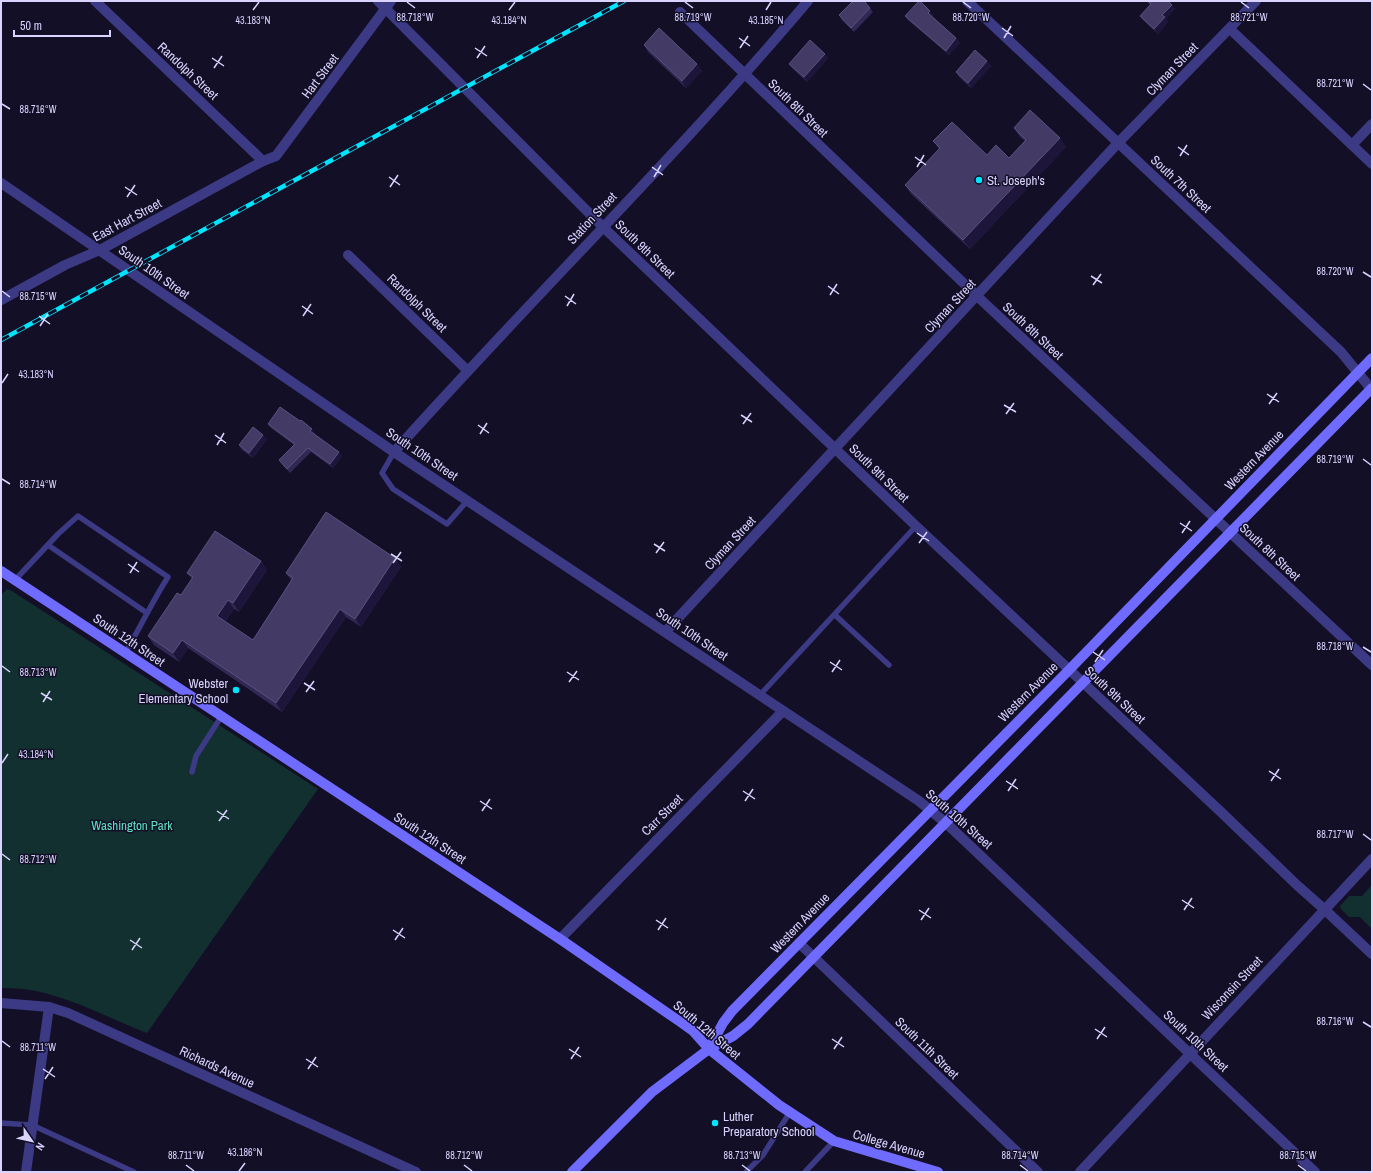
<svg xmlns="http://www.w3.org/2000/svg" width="1373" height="1173" font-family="'Archivo Narrow',sans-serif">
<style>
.green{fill:#12302f}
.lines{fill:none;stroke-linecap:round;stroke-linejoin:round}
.lane{stroke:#3d3a85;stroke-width:5.5}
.street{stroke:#3d3a85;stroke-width:10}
.secondary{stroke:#6f6bff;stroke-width:10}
.rail-casing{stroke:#00e5ff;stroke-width:4.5}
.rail{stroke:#130f26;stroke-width:3;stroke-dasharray:9;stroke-linecap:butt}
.wall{fill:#312854}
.shaded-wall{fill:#1d163a}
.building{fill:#433a66;stroke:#5a527e}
.ticks{fill:none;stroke:#d9d4ff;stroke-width:1.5}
.poi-dot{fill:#00e5ff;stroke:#130f26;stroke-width:1.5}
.labels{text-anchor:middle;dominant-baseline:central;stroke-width:3;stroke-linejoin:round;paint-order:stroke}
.street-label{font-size:13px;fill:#d9d4ff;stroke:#130f26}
.poi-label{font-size:13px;fill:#d9d4ff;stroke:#130f26;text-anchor:start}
.park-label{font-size:13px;fill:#5fe0c0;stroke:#130f26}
.ticks-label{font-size:10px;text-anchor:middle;fill:#d9d4ff;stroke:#130f26;stroke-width:3;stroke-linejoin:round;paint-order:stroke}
</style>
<rect width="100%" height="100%" fill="#130f26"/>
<!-- green -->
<g class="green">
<path d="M7,589L12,591L318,789L147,1033C100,1015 53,986 1,988V595Z"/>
<path d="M1372,885V929L1360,917H1349L1341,909L1340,906L1349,896H1362Z"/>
</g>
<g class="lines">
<!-- lane -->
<g class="lane">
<path d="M394,452L382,473L393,489L447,524L468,500"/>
<path d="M48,545L147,613"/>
<path d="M15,580L58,534L78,516L168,577C152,602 140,628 125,653"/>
<path d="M835,615L889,665"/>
<path d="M760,695L916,526"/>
<path d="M192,772L196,756L221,717"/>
<path d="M1,1123L32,1125L134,1172"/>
<path d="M746,1172L763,1155L790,1112"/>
<path d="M805,1172L834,1141"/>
</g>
<!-- street -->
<g class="street">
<path d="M95,1L263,161"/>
<path d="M378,1L602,226L916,526L1221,812L1298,886L1324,909L1372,954"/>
<path d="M967,1L1341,352L1372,390"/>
<path d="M680,12L977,296L1372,665"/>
<path d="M1230,29L1372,164"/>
<path d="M1352,145L1372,124"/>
<path d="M1,183L394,452L919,801L946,823L1315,1172"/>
<path d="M348,255L467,370"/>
<path d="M1,300L65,265L100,250L263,161L276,156L391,1"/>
<path d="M394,452C530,300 676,157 808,1"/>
<path d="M666,631L1118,143L1256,1"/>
<path d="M560,939L783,711"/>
<path d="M799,943L1038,1172"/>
<path d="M1,1003L49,1007L68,1013L416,1172"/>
<path d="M26,1172L49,1007"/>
<path d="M1080,1172L1372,859"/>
</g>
<!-- secondary -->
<g class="secondary">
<path d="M1,571L560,939L679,1021L693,1031L709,1049L779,1105L834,1141L938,1172"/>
<path d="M709,1049L723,1023L732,1011L1069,670L1372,358"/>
<path d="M572,1172L652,1092L709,1049L733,1036L748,1024L1372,388"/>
</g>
<defs>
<path id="rail" d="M1,340L624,1"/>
</defs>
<!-- rail casing -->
<use href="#rail" class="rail-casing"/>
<!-- rail -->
<use href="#rail" class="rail"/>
</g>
<!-- wall -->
<g class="wall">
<path d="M1146,1H1168L1175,9L1166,19L1168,22L1158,34L1143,20L1140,16L1150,5Z"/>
<path d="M870,8L873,12L854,32L842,20L839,15Z"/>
<path d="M933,15L932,17L956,38L960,43L949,55L908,20L905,16Z"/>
<path d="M644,45L697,64L702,71L686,88L648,52Z"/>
<path d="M825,54L828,58L807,82L792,68L789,64Z"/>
<path d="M987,61L991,66L971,88L959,77L956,72Z"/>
<path d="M1014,128L1066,147L970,249L911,194L905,185L939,149L933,141L987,155L1009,158L1025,141L1020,137Z"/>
<path d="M268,424L315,433L314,434L342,456L333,468L311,452L290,473L282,464L279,460L294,445L271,428Z"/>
<path d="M267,439L253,458L242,450L239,445Z"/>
<path d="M395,558L401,567L361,627L346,617L282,712L188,648L179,662L154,645L148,636L181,595L192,579L187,573L261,561L267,570L239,612L234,609L225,622L253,640L291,580L286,573Z"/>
</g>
<!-- shaded-wall -->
<g class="shaded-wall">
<path d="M1172,5L1175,9L1166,19L1168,22L1158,34L1154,29L1162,15Z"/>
<path d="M930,11L933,15L931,18L928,13Z"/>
<path d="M956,38L960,43L949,55L946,51Z"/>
<path d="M825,54L828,58L807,82L804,77Z"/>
<path d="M987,61L991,66L971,88L968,83Z"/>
<path d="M697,64L702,71L686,88L682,81Z"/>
<path d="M1060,138L1066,147L970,249L963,240Z"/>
<path d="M312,429L315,433L313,435L310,431Z"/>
<path d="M263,435L267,439L253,458L249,453Z"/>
<path d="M339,452L342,456L333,468L330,464Z"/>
<path d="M395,558L401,567L361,627L355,619Z"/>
<path d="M261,561L267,570L239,612L233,603Z"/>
<path d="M228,600L234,609L223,625L217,616Z"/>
<path d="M340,609L346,617L282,712L276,703Z"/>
<path d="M182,640L188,648L179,662L173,653Z"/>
</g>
<!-- building -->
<g class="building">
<path d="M853,1H864L870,8L851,28L839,15Z"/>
<path d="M919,1H920L930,11L928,13L956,38L946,51L905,16Z"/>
<path d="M1148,1H1168L1172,5L1162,15L1165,17L1154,29L1140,16L1151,4Z"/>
<path d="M659,28L697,64L682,81L644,45Z"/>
<path d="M810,40L825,54L804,77L789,64Z"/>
<path d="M975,50L987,61L968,83L956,72Z"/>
<path d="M1030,110L1060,138L963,240L905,185L940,148L933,141L952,122L987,155L996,145L1009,158L1026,140L1014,128Z"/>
<path d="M280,407L300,421L301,420L312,429L310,431L339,452L330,464L308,448L287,469L279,460L295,444L268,424Z"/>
<path d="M253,427L263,435L249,453L239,445Z"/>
<path d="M326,512L395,558L355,619L340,609L276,703L182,640L173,653L148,636L177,593L181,595L193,577L187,573L215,531L261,561L233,603L228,600L217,616L253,640L293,578L286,573Z"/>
</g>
<!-- ticks -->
<path class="ticks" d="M407,2L415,8M685,2L693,8M963,2L971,8M1241,2L1249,8M253,10L259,2M509,10L515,2M766,10L771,2M1002,28L1013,36M739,38L750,46M1004,38L1011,26M475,48L487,56M740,48L748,36M212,58L224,66M477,58L485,46M214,68L222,56M1363,84L1371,90M2,104L10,109M1178,147L1189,155M1180,156L1187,145M915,157L926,165M652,167L663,175M917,167L924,155M389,177L400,185M654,177L661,165M125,187L137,195M390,187L398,175M127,197L135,185M1363,272L1371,277M1091,276L1102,283M1093,285L1101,274M828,286L839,294M2,291L10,297M830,295L837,284M565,296L576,304M302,306L313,314M567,306L574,294M39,316L50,324M303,316L311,304M40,326L48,314M2,383L8,374M1267,394L1279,402M1269,404L1277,393M1004,405L1016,412M1006,414L1014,403M741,415L752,422M743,424L751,413M478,425L489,433M480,434L487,423M215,435L226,443M217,445L224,433M1363,459L1371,465M2,479L10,484M1180,523L1192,531M917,533L929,541M1182,533L1190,521M919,543L927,532M654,544L665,551M656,553L664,542M391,554L402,561M393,563L401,552M128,564L139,572M130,573L137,562M1363,647L1371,652M1093,652L1105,660M830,662L842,670M1095,662L1103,650M2,666L10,672M567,672L579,680M832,672L840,660M569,682L577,671M304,683L315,690M306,692L314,681M41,693L52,700M43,702L50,691M2,763L8,754M1269,771L1281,779M1006,781L1018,789M1271,781L1279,769M743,791L755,799M1008,791L1016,779M480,801L492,809M745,801L753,789M217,811L229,819M482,811L490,799M219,821L227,810M1363,834L1371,840M2,854L10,860M1182,900L1194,908M919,910L931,918M1184,910L1192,898M656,920L668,928M921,920L929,908M393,930L405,938M658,930L666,918M130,940L142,948M395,940L403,928M132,950L140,938M1363,1022L1371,1027M1095,1029L1107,1037M832,1039L844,1047M1097,1039L1105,1027M2,1041L10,1047M569,1049L581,1057M834,1049L842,1037M306,1059L318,1067M571,1059L579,1047M43,1069L55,1077M308,1069L316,1057M45,1079L53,1067M186,1165L194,1171M464,1165L472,1171M742,1165L750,1171M1020,1165L1028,1171M1298,1165L1306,1171M239,1171L245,1163"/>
<!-- markers -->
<g class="poi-dot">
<circle cx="979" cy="180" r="4"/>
<circle cx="236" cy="690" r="4"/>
<circle cx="715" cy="1123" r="4"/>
</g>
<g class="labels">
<!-- street labels -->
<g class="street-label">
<text transform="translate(1172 69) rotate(-46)">Clyman Street</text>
<text transform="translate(188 71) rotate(43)">Randolph Street</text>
<text transform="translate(320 76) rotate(-53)">Hart Street</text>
<text transform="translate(798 108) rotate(44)">South 8th Street</text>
<text transform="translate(1181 184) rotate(43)">South 7th Street</text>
<text transform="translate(592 218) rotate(-47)">Station Street</text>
<text transform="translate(127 220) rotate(-28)">East Hart Street</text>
<text transform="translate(645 249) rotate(44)">South 9th Street</text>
<text transform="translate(154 272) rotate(35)">South 10th Street</text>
<text transform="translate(417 303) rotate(44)">Randolph Street</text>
<text transform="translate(950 306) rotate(-47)">Clyman Street</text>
<text transform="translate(1033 331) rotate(43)">South 8th Street</text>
<text transform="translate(422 454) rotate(34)">South 10th Street</text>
<text transform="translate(1254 460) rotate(-46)">Western Avenue</text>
<text transform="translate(879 473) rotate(44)">South 9th Street</text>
<text transform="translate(730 543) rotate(-47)">Clyman Street</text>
<text transform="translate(1270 552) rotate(43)">South 8th Street</text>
<text transform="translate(692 634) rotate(34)">South 10th Street</text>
<text transform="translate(129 640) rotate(34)">South 12th Street</text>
<text transform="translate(1028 692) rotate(-45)">Western Avenue</text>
<text transform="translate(1115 695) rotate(43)">South 9th Street</text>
<text transform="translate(662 815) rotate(-45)">Carr Street</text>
<text transform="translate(959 819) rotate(41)">South 10th Street</text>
<text transform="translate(430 838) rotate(33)">South 12th Street</text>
<text transform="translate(800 923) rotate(-46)">Western Avenue</text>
<text transform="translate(1232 988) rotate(-47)">Wisconsin Street</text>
<text transform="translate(707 1030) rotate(40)">South 12th Street</text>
<text transform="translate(1196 1041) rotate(43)">South 10th Street</text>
<text transform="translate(927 1048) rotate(44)">South 11th Street</text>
<text transform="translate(217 1067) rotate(25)">Richards Avenue</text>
<text transform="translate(889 1144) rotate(16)">College Avenue</text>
</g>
<!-- poi labels -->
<g class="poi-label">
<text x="987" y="180">St. Joseph's</text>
<text x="228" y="683" text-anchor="end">Webster<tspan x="228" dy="15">Elementary School</tspan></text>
<text x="723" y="1116">Luther<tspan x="723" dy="15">Preparatory School</tspan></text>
</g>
<!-- park labels -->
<g class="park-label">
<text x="132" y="825">Washington Park</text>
</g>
</g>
<g class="ticks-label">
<text x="415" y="21">88.718°W</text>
<text x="693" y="21">88.719°W</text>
<text x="971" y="21">88.720°W</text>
<text x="1249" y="21">88.721°W</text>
<text x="253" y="24">43.183°N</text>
<text x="509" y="24">43.184°N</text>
<text x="766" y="24">43.185°N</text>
<text x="1335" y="87">88.721°W</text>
<text x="38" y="113">88.716°W</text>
<text x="1335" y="275">88.720°W</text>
<text x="38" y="300">88.715°W</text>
<text x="36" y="378">43.183°N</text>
<text x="1335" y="463">88.719°W</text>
<text x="38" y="488">88.714°W</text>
<text x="1335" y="650">88.718°W</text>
<text x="38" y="676">88.713°W</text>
<text x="36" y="758">43.184°N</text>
<text x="1335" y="838">88.717°W</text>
<text x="38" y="863">88.712°W</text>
<text x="1335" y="1025">88.716°W</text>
<text x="38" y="1051">88.711°W</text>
<text x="245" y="1156">43.186°N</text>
<text x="186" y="1159">88.711°W</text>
<text x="464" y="1159">88.712°W</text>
<text x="742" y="1159">88.713°W</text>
<text x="1020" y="1159">88.714°W</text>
<text x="1298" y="1159">88.715°W</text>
</g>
<!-- border -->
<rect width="1373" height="1173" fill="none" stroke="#d9d4ff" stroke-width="4"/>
<!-- north arrow -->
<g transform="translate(32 1141) rotate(124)" stroke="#130f26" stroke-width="3" paint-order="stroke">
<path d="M0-3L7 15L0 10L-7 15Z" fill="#d9d4ff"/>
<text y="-6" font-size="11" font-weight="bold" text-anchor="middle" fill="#d9d4ff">N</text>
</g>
<!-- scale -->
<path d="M14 30v6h96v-6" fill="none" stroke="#d9d4ff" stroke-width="2"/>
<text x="20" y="30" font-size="12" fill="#d9d4ff" stroke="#130f26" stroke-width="3" paint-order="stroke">50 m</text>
</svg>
